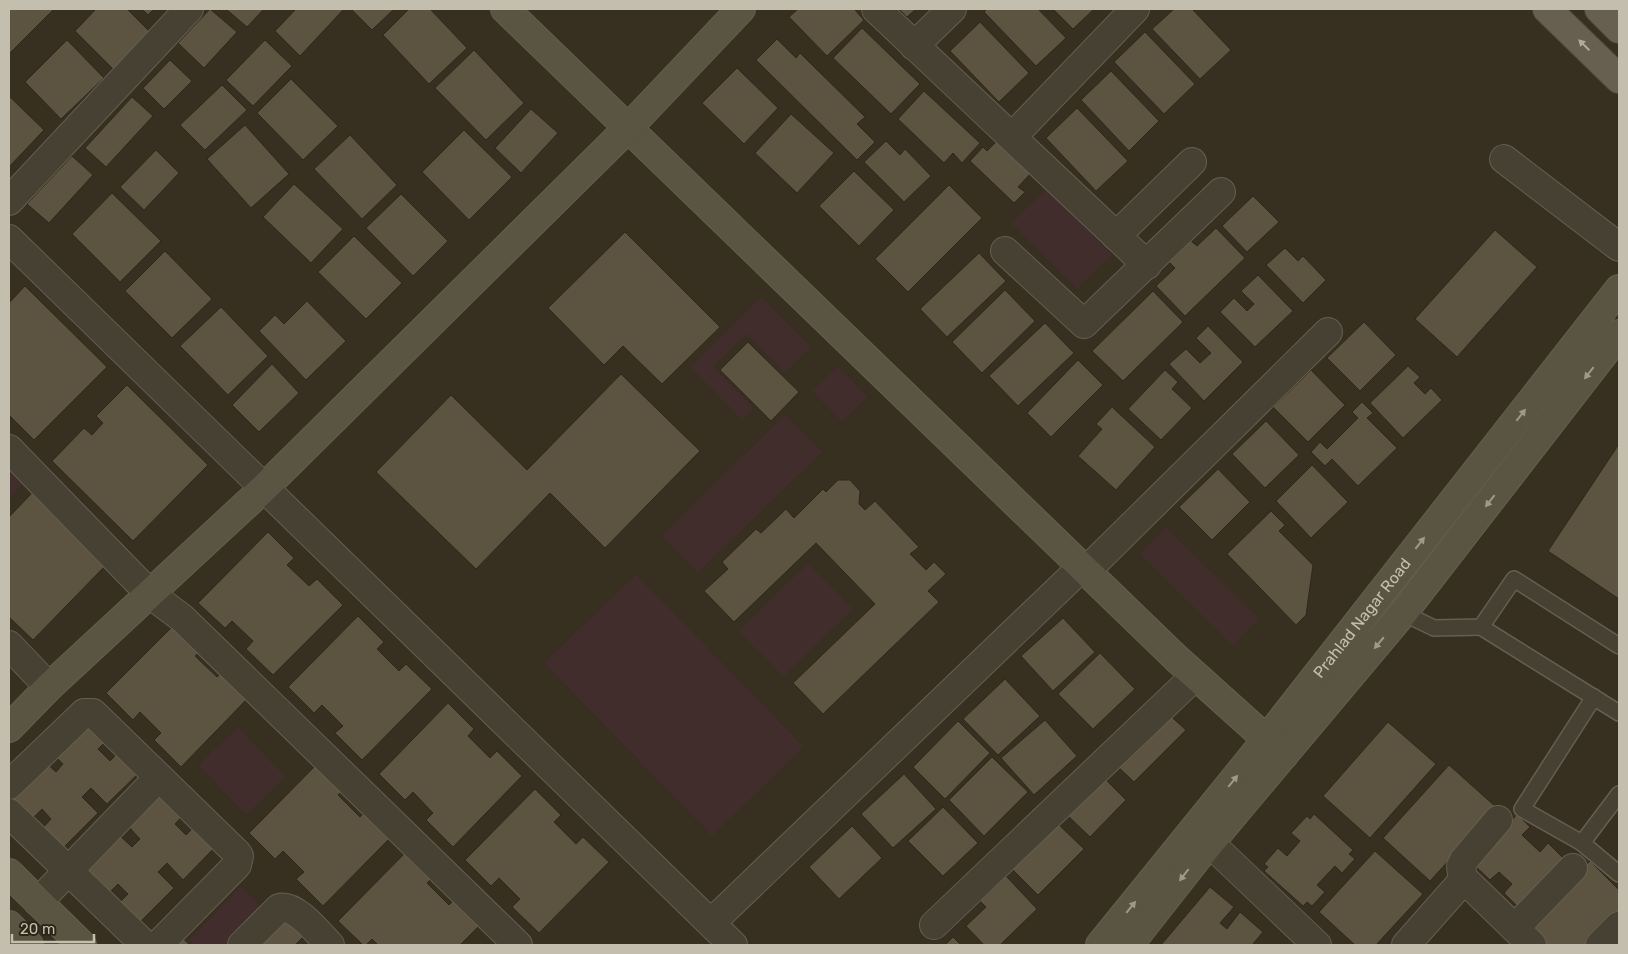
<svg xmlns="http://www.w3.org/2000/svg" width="1628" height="954" font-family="Rubik,sans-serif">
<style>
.green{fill:#412d2c}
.building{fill:#5c5441;stroke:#2e281b}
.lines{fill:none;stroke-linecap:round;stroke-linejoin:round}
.lane-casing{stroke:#655f51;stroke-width:18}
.street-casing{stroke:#655f51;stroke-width:30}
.secondary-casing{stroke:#655f51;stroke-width:30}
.primary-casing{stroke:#514b3d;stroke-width:30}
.lane{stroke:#474134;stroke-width:15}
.street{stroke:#474134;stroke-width:28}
.secondary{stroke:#5a5442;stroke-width:28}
.primary{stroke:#676051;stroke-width:28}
.oneway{fill:#b1ab9b}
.oneway2{fill:#9f9988}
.labels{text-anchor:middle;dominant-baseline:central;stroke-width:5;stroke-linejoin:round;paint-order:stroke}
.street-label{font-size:16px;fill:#c4beae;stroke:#2c2619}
</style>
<rect width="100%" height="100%" fill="#372f20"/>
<!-- green -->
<g class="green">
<path d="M1046,189L1112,255L1077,289L1011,223Z"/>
<path d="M761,297L811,347L785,373L747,334L713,367L754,408L742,420L690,367Z"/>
<path d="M838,366L868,397L842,422L812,391Z"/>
<path d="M785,414L822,452L698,573L662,536Z"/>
<path d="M9,471L22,485L9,499Z"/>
<path d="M1166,527L1259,619L1233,646L1140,554Z"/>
<path d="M808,563L853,609L783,677L738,631Z"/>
<path d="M636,574L804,747L712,836L544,663Z"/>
<path d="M238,727L286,777L246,815L198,765Z"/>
<path d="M241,886L272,917L244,945H194L189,940Z"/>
</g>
<!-- building -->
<g class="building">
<path d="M9,9H54L9,54Z"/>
<path d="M96,9H127L151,33L114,70L75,31Z"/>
<path d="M142,9H154L148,15Z"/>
<path d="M210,9L237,32L204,68L178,43Z"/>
<path d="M226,9H264L247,27Z"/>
<path d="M296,9H342L343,10L300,56L275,31Z"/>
<path d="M351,9H394L372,30Z"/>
<path d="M409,9H430L467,48L429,84L383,35Z"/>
<path d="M798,9H854L864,20L827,56L789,17Z"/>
<path d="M899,9H916L907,17Z"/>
<path d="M987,9H1038L1066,38L1036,66L984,12Z"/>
<path d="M1053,9H1094L1073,29Z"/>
<path d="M1174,9H1192L1231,50L1200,79L1152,29Z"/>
<path d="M980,22L1029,73L999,102L950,51Z"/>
<path d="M862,28L920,84L891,114L833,58Z"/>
<path d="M1145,32L1195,84L1164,114L1114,62Z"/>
<path d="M777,39L796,58L800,53L865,117L857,124L875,142L857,160L756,60Z"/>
<path d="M67,40L104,78L61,119L25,82Z"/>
<path d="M265,40L292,66L253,106L226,80Z"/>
<path d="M474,50L524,103L486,140L435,88Z"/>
<path d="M170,60L192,81L164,109L143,88Z"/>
<path d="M737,68L778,108L744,144L702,103Z"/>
<path d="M1111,71L1159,121L1129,151L1081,100Z"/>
<path d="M291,79L338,126L303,160L257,113Z"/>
<path d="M222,85L247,110L205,150L180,125Z"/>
<path d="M924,91L980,143L962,163L953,153L944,163L898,119Z"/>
<path d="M9,96L44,130L9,167Z"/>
<path d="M132,97L153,116L106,167L85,148Z"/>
<path d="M1077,108L1128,161L1096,191L1046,138Z"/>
<path d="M531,109L558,133L521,173L495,148Z"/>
<path d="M791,114L834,153L797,193L755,153Z"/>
<path d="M245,125L289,174L251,208L207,159Z"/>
<path d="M464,130L512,177L469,220L422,172Z"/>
<path d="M350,135L397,185L362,219L314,169Z"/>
<path d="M998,140L1032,172L1018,187L1025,192L1014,203L970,161L983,147L987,151Z"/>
<path d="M886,141L900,155L905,149L931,176L904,202L864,162Z"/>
<path d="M156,150L179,173L144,210L120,187Z"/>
<path d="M72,156L93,175L49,223L27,204Z"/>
<path d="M854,171L894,210L859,246L819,206Z"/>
<path d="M294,184L343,229L311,263L263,217Z"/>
<path d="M949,185L982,218L908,292L875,259Z"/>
<path d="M112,193L161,241L120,282L72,234Z"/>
<path d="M401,194L448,241L413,276L366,228Z"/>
<path d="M1253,196L1279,222L1247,252L1222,226Z"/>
<path d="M1216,228L1245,258L1185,316L1156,286L1175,268L1169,262L1191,241L1197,246Z"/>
<path d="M1495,230L1537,267L1457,357L1415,319Z"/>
<path d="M625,232L720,327L662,384L623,346L604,365L548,308Z"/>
<path d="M354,236L402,283L366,319L318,272Z"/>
<path d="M1285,248L1298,261L1303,256L1326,280L1303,303L1266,265Z"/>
<path d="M165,251L212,299L172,338L125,291Z"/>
<path d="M979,253L1006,281L947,337L920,309Z"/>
<path d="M1258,275L1293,311L1255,347L1220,312L1234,298L1247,311L1254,304L1241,291Z"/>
<path d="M25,286L107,367L34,440L9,415V303Z"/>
<path d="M1005,290L1035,321L982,373L952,342Z"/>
<path d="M1153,291L1183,322L1123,381L1092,351Z"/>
<path d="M307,301L346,341L306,380L259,331L275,315L284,324Z"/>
<path d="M221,307L268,356L228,395L180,346Z"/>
<path d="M1364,322L1396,355L1360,391L1327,358Z"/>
<path d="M1045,323L1074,353L1018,406L989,376Z"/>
<path d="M1208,326L1243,362L1204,401L1169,364L1186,349L1200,363L1211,353L1196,338Z"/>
<path d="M748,342L799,392L771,421L720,370Z"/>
<path d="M1078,360L1103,385L1051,437L1027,413Z"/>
<path d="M272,364L299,393L259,432L232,405Z"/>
<path d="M1408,366L1420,377L1414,383L1425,394L1431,388L1442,400L1403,438L1370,403Z"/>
<path d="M1165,370L1178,382L1172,389L1192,408L1161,440L1128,409Z"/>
<path d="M1311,370L1345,405L1308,442L1273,407Z"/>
<path d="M621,374L700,451L605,548L550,493L476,569L376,472L451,395L527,470Z"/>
<path d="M127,385L208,465L133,541L52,461L84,428L92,435L103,423L96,416Z"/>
<path d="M1362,402L1373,413L1367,418L1397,448L1358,486L1332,459L1325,466L1311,452L1320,442L1327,449L1358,418L1352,412Z"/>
<path d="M1112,407L1155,447L1116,490L1078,456L1102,429L1096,424Z"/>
<path d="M1266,421L1299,455L1265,488L1232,454Z"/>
<path d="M1619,444V599L1548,551Z"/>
<path d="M1312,465L1348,502L1311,538L1276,501Z"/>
<path d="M1218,469L1250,502L1212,540L1179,507Z"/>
<path d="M838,480H850L860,491L859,504L865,510L875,501L919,547L910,554L926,570L934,562L946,574L928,591L939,602L823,714L793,683L875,604L816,543L734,622L704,591L728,569L722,562L756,529L761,533L786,509L794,518L823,489L826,492Z"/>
<path d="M33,492L106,565L33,640L9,617V517Z"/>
<path d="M1271,511L1285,525L1279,531L1313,565L1306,615L1296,625L1227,554Z"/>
<path d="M268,532L294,558L287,565L309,586L317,579L343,605L273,675L246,649L253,641L232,621L225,628L198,603Z"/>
<path d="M358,616L384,642L377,649L399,671L406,664L432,689L362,760L335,733L343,726L322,705L314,713L288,687Z"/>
<path d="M1063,618L1095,652L1053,691L1021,656Z"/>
<path d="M176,623L202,649L195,656L217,677L224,670L250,696L181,767L154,740L161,733L140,712L133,720L106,693Z"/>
<path d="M1100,653L1135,689L1093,729L1058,694Z"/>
<path d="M1005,679L1040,716L998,755L963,719Z"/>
<path d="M448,703L474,729L468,736L490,758L497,751L522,776L453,847L426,820L433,813L413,792L405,800L379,774Z"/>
<path d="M1165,711L1186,730L1134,782L1114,763Z"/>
<path d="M90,714L112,735L98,749L110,761L123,747L144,768L107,804L91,788L82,797L98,813L59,852L39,832L51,819L42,809L29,822L9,802V794L43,760L56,772L63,764L51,752Z"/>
<path d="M1045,720L1077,756L1034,795L1001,758Z"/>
<path d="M958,721L990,753L945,799L913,767Z"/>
<path d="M1388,722L1436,764L1370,838L1323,796Z"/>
<path d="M992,757L1028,792L984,836L949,800Z"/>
<path d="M319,762L345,788L338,795L360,817L367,810L393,835L323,906L296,879L304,872L283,851L275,859L249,833Z"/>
<path d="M1449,765L1497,808L1430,881L1383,838Z"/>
<path d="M904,774L936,809L893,848L861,814Z"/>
<path d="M1101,775L1126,800L1090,837L1064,812Z"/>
<path d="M166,789L188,810L175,824L186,835L199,822L220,842L183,880L167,863L158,872L174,888L135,927L115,907L128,894L118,884L105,897L81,873L119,835L132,847L140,839L128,826Z"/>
<path d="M535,789L561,815L554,822L576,844L583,837L609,862L539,933L512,907L520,899L499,878L491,886L465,860Z"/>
<path d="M943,807L978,843L943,876L908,841Z"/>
<path d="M1314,814L1353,850L1349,854L1355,859L1342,873L1335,866L1317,885L1325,892L1312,906L1307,902L1303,906L1264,871L1268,867L1264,864L1278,848L1287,856L1300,841L1291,833L1307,816L1310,819Z"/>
<path d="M1517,814L1530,827L1522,835L1540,852L1548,843L1563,858L1560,861L1568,868L1518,907L1504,893L1512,884L1499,872L1490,880L1474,865L1508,816L1512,820Z"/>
<path d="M1055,821L1084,849L1038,895L1010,867Z"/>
<path d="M852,826L882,858L839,899L809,867Z"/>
<path d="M408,850L434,876L427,883L449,905L456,898L482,923L460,945H378L372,939L366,945H363L338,921Z"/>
<path d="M1375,851L1423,894L1376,945H1355L1319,912Z"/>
<path d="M1590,861L1619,890V922L1596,945H1536L1520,929Z"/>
<path d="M1006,876L1037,909L1000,945H984L966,926L986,907L980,901Z"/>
<path d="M1210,887L1234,907L1220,923L1227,929L1240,912L1263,932L1252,945H1161Z"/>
<path d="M288,908L310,930L296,944L297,945H251Z"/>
<path d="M178,934L190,945H167Z"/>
<path d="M953,937L961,945H945Z"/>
</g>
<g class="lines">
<defs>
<g id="lane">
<path d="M1403,613L1434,628L1481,627L1514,579L1619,646"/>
<path d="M1481,627L1619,713"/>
<path d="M1594,697L1522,809L1582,843L1619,794"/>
<path d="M1582,843L1619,874"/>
</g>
<g id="street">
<path d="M876,9L1147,265"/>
<path d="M914,46L952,9"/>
<path d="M1012,137L1135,9"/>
<path d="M1504,159L1619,247"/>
<path d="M9,201L189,9"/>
<path d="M1116,236L1192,162"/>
<path d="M9,239L733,945"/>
<path d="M1005,251L1084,324L1221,192"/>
<path d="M9,449L150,594L182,618L518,945"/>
<path d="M1086,571L1328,332"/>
<path d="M9,645L49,687"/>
<path d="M9,785L84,713H93L237,853L239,856L237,865L158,945"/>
<path d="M9,813L145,945"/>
<path d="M1210,843L1317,945"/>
<path d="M1463,882L1461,866L1464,860L1498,820"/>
<path d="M38,902L159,777"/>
<path d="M711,923L1082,567"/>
<path d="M934,925L1195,676"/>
<path d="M1515,928L1573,868"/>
<path d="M242,945L279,908C295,903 319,934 330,945"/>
<path d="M1406,945L1459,885L1467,882L1532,945"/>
<path d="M1600,945L1619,926"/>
</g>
<g id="secondary">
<path d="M505,9L1176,658L1284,755"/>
<path d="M9,728L49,687L264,488L629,127L741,9"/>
<path d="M9,873L82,945"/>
<path d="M9,925L29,945"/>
<path id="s1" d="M1100,945L1266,740L1619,289"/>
<path d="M1129,945L1199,856L1403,613L1619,334"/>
</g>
<g id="primary">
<path d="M1547,9L1619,79"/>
<path d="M1599,9L1619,29"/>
</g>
</defs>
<!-- lane casing -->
<use href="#lane" class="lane-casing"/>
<!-- street casing -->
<use href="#street" class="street-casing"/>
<!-- secondary casing -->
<use href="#secondary" class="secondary-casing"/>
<!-- primary casing -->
<use href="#primary" class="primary-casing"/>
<!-- lane -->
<use href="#lane" class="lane"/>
<!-- street -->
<use href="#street" class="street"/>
<!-- secondary -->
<use href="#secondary" class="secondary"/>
<!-- primary -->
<use href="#primary" class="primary"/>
</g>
<!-- one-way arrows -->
<defs><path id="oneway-solid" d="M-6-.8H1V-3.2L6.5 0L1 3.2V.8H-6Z" transform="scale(1.25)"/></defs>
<use class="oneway" href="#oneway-solid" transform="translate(1584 45) rotate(-136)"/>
<g class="oneway2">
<use href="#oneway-solid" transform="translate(1589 373) rotate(128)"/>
<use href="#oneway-solid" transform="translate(1521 415) rotate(-52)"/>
<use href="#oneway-solid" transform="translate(1490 501) rotate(128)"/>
<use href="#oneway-solid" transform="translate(1420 543) rotate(-52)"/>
<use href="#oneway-solid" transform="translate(1379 643) rotate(130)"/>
<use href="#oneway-solid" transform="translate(1233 781) rotate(-51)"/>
<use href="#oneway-solid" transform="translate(1184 875) rotate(128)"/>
<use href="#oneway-solid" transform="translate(1131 907) rotate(-51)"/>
</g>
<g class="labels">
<!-- street labels -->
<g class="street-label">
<text stroke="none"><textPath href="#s1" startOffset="419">Prahlad Nagar Road</textPath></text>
</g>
</g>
<!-- border -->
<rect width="1628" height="954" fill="none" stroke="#c4beae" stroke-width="20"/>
<!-- scale -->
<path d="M12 934v8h82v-8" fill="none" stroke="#c4beae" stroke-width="2.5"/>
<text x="20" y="934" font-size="15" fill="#c4beae" stroke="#2c2619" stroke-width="4" paint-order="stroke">20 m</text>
</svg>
